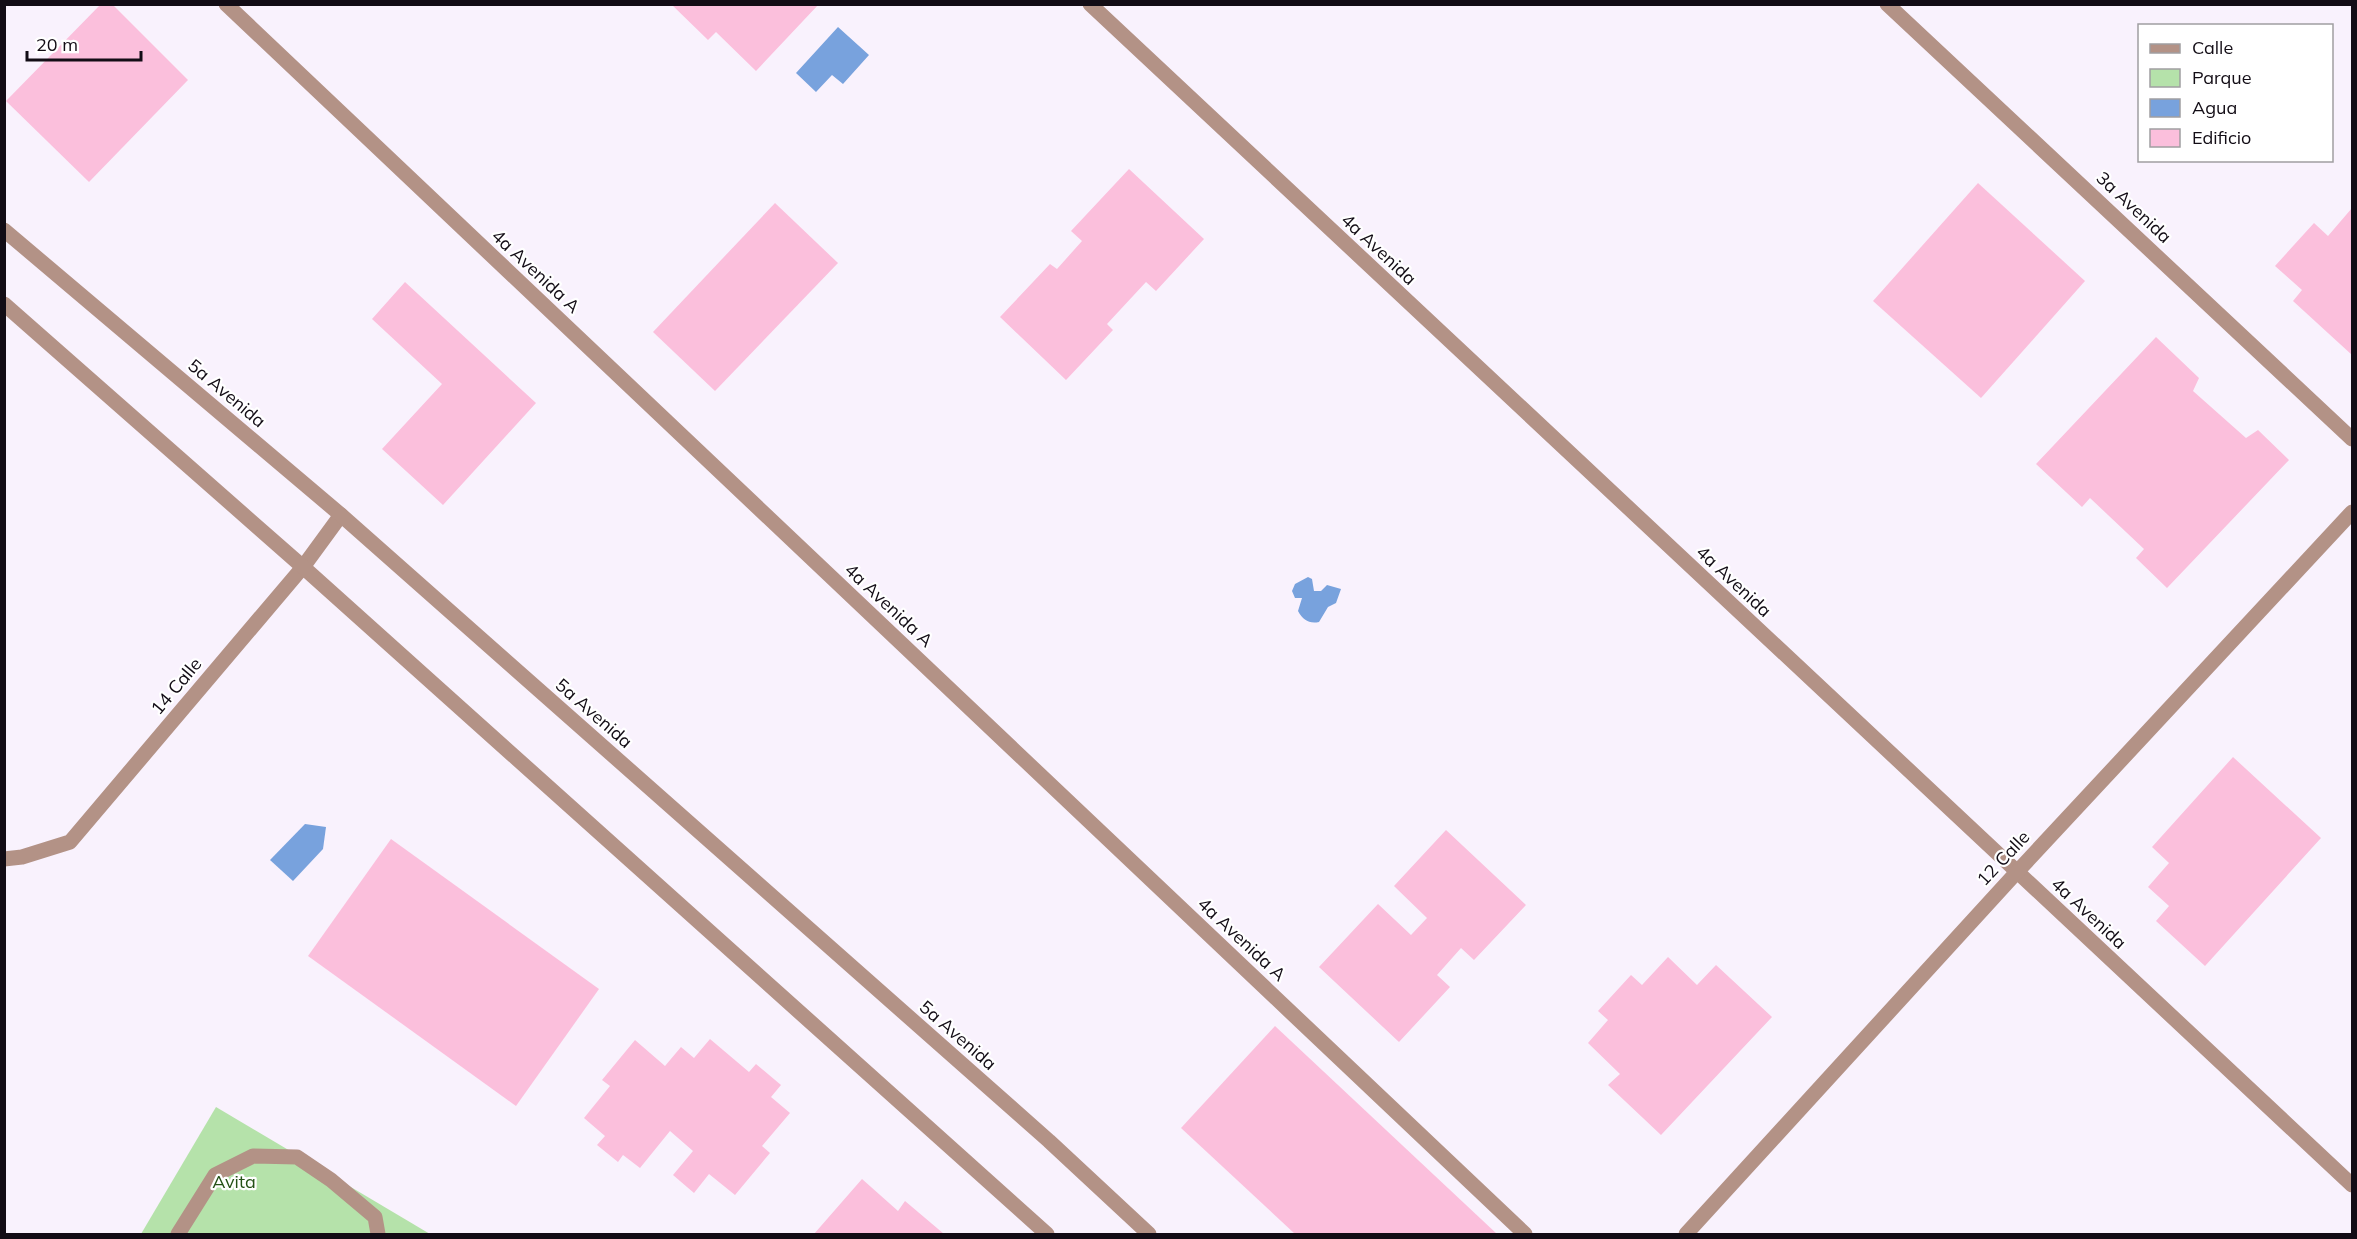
<svg xmlns="http://www.w3.org/2000/svg" width="2357" height="1239" font-family="Mulish,sans-serif">
<style>
.green{fill:#b5e2aa}
.water{fill:#78a2dd}
.building{fill:#fbbfdc}
.lines{fill:none;stroke-linecap:round;stroke-linejoin:round}
.service{stroke:#b39286;stroke-width:15}
.minor{stroke:#b39286;stroke-width:15}
.tertiary{stroke:#b39286;stroke-width:15}
.labels{text-anchor:middle;dominant-baseline:central;stroke-width:4.5;stroke-linejoin:round;paint-order:stroke}
.street-label{font-size:18px;fill:#120c15;stroke:#fff}
.park-label{font-size:18px;fill:#245116;stroke:#fff}
</style>
<rect width="100%" height="100%" fill="#f9f2fd"/>
<!-- green -->
<path class="green" d="M216,1107L430,1234H141Z"/>
<!-- water -->
<g class="water">
<path d="M838,27L869,55L843,84L832,75L816,92L796,73Z"/>
<path d="M1308,577L1312,579L1314,591H1321L1327,585L1341,589L1336,603L1328,607L1319,622C1309,624 1303,620 1298,611L1302,598H1295L1292,591L1295,584Z"/>
<path d="M305,824L326,827L323,849L293,881L270,860Z"/>
</g>
<!-- building -->
<g class="building">
<path d="M101,4H112L188,80L89,182L6,101Z"/>
<path d="M671,4H819L756,71L716,32L708,40Z"/>
<path d="M1129,169L1204,239L1156,291L1146,282L1107,324L1113,330L1066,380L1000,317L1050,264L1057,269L1082,241L1071,231Z"/>
<path d="M1978,183L2085,281L1981,398L1873,301Z"/>
<path d="M775,203L838,263L715,391L653,332Z"/>
<path d="M2352,208V355L2293,301L2302,290L2275,266L2314,223L2328,236Z"/>
<path d="M405,282L536,403L443,505L382,449L442,384L372,319Z"/>
<path d="M2156,337L2199,378L2193,391L2246,438L2258,430L2289,460L2167,588L2136,558L2144,549L2090,498L2082,507L2036,464Z"/>
<path d="M2233,757L2321,838L2205,966L2156,921L2169,906L2148,887L2169,863L2152,847Z"/>
<path d="M1446,830L1526,905L1474,960L1461,948L1437,975L1450,987L1399,1042L1319,967L1378,904L1411,935L1427,918L1394,886Z"/>
<path d="M391,839L599,989L516,1106L308,956Z"/>
<path d="M1668,957L1697,985L1716,965L1772,1017L1661,1135L1608,1085L1620,1074L1588,1043L1608,1020L1598,1011L1631,975L1642,985Z"/>
<path d="M1275,1026L1497,1234H1295L1181,1128Z"/>
<path d="M710,1039L749,1072L756,1064L781,1085L771,1097L790,1113L762,1146L770,1153L735,1195L709,1174L694,1193L673,1175L693,1151L670,1131L640,1168L623,1155L618,1162L597,1145L605,1136L584,1118L610,1086L602,1080L635,1040L665,1066L681,1047L694,1058Z"/>
<path d="M862,1179L898,1211L905,1201L944,1234H814Z"/>
</g>
<g class="lines">
<!-- service -->
<path class="service" d="M178,1234L215,1175L253,1156L297,1157L331,1180L375,1217L378,1234"/>
<!-- minor -->
<g class="minor">
<path d="M226,4L1525,1234"/>
<path d="M1090,4L2352,1185"/>
<path d="M1887,4L2352,439"/>
<path d="M4,859L22,857L70,842L303,567L341,515"/>
<path d="M1686,1234L2016,873L2352,512"/>
</g>
<!-- tertiary -->
<g class="tertiary">
<path d="M4,230L341,515L1049,1141L1149,1234"/>
<path d="M4,304L303,567L1047,1234"/>
</g>
</g>
<g class="labels">
<!-- street labels -->
<g class="street-label">
<text transform="translate(2134 207) rotate(43)">3a Avenida</text>
<text transform="translate(1379 249) rotate(43)">4a Avenida</text>
<text transform="translate(536 271) rotate(43)">4a Avenida A</text>
<text transform="translate(227 393) rotate(40)">5a Avenida</text>
<text transform="translate(1734 581) rotate(43)">4a Avenida</text>
<text transform="translate(889 605) rotate(43)">4a Avenida A</text>
<text transform="translate(176 686) rotate(-50)">14 Calle</text>
<text transform="translate(594 713) rotate(41)">5a Avenida</text>
<text transform="translate(2003 858) rotate(-47)">12 Calle</text>
<text transform="translate(2089 913) rotate(43)">4a Avenida</text>
<text transform="translate(1242 939) rotate(43)">4a Avenida A</text>
<text transform="translate(958 1035) rotate(41)">5a Avenida</text>
</g>
<!-- park labels -->
<g class="park-label">
<text x="234" y="1181">Avita</text>
</g>
</g>
<!-- border -->
<rect width="2357" height="1239" fill="none" stroke="#120c15" stroke-width="12"/>
<!-- legend -->
<rect x="2138" y="24" width="195" height="138" fill="#ffffff" stroke="#a09ea1" stroke-width="1.5"/>
<rect x="2150" y="44" width="30" height="9" fill="#b39286" stroke="#a09ea1" stroke-width="1.5"/>
<text x="2192" y="54" font-size="18" fill="#120c15">Calle</text>
<rect x="2150" y="69" width="30" height="18" fill="#b5e2aa" stroke="#a09ea1" stroke-width="1.5"/>
<text x="2192" y="84" font-size="18" fill="#120c15">Parque</text>
<rect x="2150" y="99" width="30" height="18" fill="#78a2dd" stroke="#a09ea1" stroke-width="1.5"/>
<text x="2192" y="114" font-size="18" fill="#120c15">Agua</text>
<rect x="2150" y="129" width="30" height="18" fill="#fbbfdc" stroke="#a09ea1" stroke-width="1.5"/>
<text x="2192" y="144" font-size="18" fill="#120c15">Edificio</text>
<!-- scale -->
<path d="M27 51v9h114v-9" fill="none" stroke="#120c15" stroke-width="3"/>
<text x="36" y="51" font-size="18" fill="#120c15" stroke="#ffffff" stroke-width="4.5" paint-order="stroke">20 m</text>
</svg>
